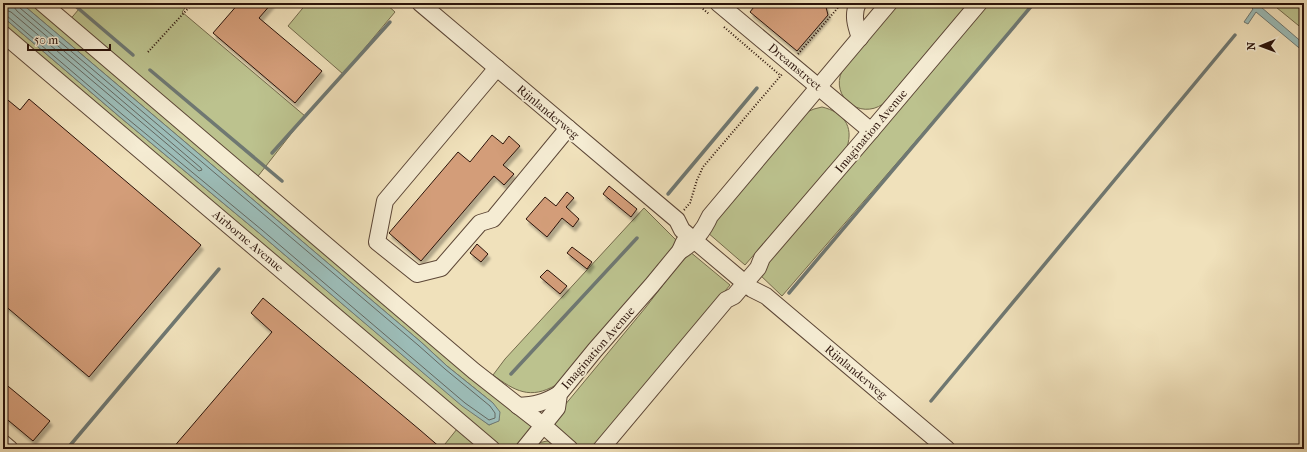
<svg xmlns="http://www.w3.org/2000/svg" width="1307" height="452" font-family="'IM FELL French Canon',serif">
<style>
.green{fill:#bcc28e;stroke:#746a4c}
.water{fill:#9cbcb7;stroke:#6f7872}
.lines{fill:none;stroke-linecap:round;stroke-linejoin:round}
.shore{stroke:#646860;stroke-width:1}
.stream{stroke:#6f7872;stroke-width:3.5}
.building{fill:#d39d79;stroke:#2b130a;filter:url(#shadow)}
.minor-casing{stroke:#5c4636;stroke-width:18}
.path{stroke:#2b130a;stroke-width:2;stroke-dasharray:1 2;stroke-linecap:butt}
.minor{stroke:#f5ecd3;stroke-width:16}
.labels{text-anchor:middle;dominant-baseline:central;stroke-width:4;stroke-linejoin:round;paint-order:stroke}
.street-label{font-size:12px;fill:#2b130a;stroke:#f5ecd3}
</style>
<defs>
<filter id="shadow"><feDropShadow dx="2.5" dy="4.5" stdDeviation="1" flood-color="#0004"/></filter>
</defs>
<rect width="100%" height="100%" fill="#f0e1bb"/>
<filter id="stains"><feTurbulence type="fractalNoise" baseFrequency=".005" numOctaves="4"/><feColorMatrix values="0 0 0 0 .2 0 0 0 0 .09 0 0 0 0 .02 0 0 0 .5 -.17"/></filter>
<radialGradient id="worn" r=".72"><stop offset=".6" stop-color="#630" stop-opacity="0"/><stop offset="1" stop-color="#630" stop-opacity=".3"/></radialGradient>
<!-- green -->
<g class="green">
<path d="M21,3H36L534,426L518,449H499L3,30V17L121,118L259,233L432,380L489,425L499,420L493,403L447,366L421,342Z"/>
<path d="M84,3H189L182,12L305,116L255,180L68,22Z"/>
<path d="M307,3H385L395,12L343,74L288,26Z"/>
<path d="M899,3H969L883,104C860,120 830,97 842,71Z"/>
<path d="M986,3H1035L782,296L758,273Z"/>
<path d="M1271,3H1304V30Z"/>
<path d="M822,107C843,112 854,126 847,147L745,265L707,232L807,112L814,109Z"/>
<path d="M644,208L679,243L556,385C530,400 515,391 493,375L505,359Z"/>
<path d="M689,251L730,285L680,346L593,449H581L550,423L646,307Z"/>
<path d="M457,429L481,449H452L445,444Z"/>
<path d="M547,441L554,443L562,449H531L538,443Z"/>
</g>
<!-- water -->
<g class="water">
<path d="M3,3H21L421,342L447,366L493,403L500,412L499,421L489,425L462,406L259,233L121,118L3,17Z"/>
<path d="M1247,3H1255L1257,5L1259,3H1264L1261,7L1304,44V52L1256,12L1248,24L1244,22L1253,9Z"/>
</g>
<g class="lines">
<!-- shore -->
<g class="shore">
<path d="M3,9L11,12L199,171L202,170L201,168L17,11L14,7L13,3"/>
<path d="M3,15L7,16L123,115L262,230L465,403L489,420L495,418V413L490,406L445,369L418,345L20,8L18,3"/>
</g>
<!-- stream -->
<g class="stream">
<path d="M72,3L133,55"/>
<path d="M150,70L282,181"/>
<path d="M272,153L390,22"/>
<path d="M668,194L757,88"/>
<path d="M789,293L1034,3"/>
<path d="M511,374L637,238"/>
<path d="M931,401L1235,35"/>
<path d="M67,449L219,269"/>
</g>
</g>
<!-- building -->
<g class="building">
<path d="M239,3H272L259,18L322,71L295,103L213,33Z"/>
<path d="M757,3H825L828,15L797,51L750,12Z"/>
<path d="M3,96L20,110L29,99L201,245L89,377L3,304Z"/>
<path d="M492,135L503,144L509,136L520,146L503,165L514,174L504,185L494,176L421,261L389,233L458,152L470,162Z"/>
<path d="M609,186L637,209L631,217L603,194Z"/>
<path d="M567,192L574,198L566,207L579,219L573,227L562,218L547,237L526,219L545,197L556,206Z"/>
<path d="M477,244L488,254L481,262L470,253Z"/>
<path d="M572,247L592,262L587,269L567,253Z"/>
<path d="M547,270L549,271L567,286L560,294L540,277Z"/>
<path d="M263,298L420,430L442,449H172L272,332L251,313Z"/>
<path d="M3,382L50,421L33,441L3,416Z"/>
</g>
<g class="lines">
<defs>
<g id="minor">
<path d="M42,3L474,371L544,426L570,449"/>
<path d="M420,3L677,220L682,230L752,289L766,296L947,449"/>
<path d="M718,3L871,131"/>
<path d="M858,3C852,15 856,26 860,38"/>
<path d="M3,34L492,449"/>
<path d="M497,68L385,201L377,242L417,274L441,268L480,223L493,219L568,128"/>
<path d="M680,251C693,244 704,230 710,216L889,3"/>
<path d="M518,406C535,405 544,403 559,394"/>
<path d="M3,443L10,449"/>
<path d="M524,449L557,408L559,394L595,350L652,285L680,251L684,242"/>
<path d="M601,449L726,300L734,296L758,268L762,258L871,131L979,3"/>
</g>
</defs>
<!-- minor casing -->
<use href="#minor" class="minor-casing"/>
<!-- path -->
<g class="path">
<path d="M696,3L709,14"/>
<path d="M724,27L781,76"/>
<path d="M148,52L193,3"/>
<path d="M798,54L842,3"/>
<path d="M684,210L690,203L697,180L703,167L783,73"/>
</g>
<!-- minor -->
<use href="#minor" class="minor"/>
</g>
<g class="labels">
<!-- street labels -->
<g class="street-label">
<text transform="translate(795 67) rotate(40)">Dreamstreet</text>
<text transform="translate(548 112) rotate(40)">Rijnlanderweg</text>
<text transform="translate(871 131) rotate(-50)">Imagination Avenue</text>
<text transform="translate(248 241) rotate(40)">Airborne Avenue</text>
<text transform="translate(598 348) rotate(-49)">Imagination Avenue</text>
<text transform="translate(856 372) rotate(40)">Rijnlanderweg</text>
</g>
</g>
<!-- margin -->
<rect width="1307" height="452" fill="none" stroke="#f0e1bb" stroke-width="16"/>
<rect x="4" y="4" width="1299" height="444" fill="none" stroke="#2b130a" stroke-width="2"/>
<rect x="8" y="8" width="1291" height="436" fill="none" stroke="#2b130a"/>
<!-- north arrow -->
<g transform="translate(1261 46) rotate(269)" stroke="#f5ecd3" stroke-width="3" paint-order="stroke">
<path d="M0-3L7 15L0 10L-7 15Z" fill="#2b130a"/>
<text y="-6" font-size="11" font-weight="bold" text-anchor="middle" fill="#2b130a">N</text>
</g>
<!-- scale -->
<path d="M28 44v6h82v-6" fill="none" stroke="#2b130a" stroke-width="2"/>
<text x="34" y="44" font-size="12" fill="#2b130a" stroke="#f5ecd3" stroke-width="3" paint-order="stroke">50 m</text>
<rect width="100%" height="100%" filter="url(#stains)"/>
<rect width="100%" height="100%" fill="url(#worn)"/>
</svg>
